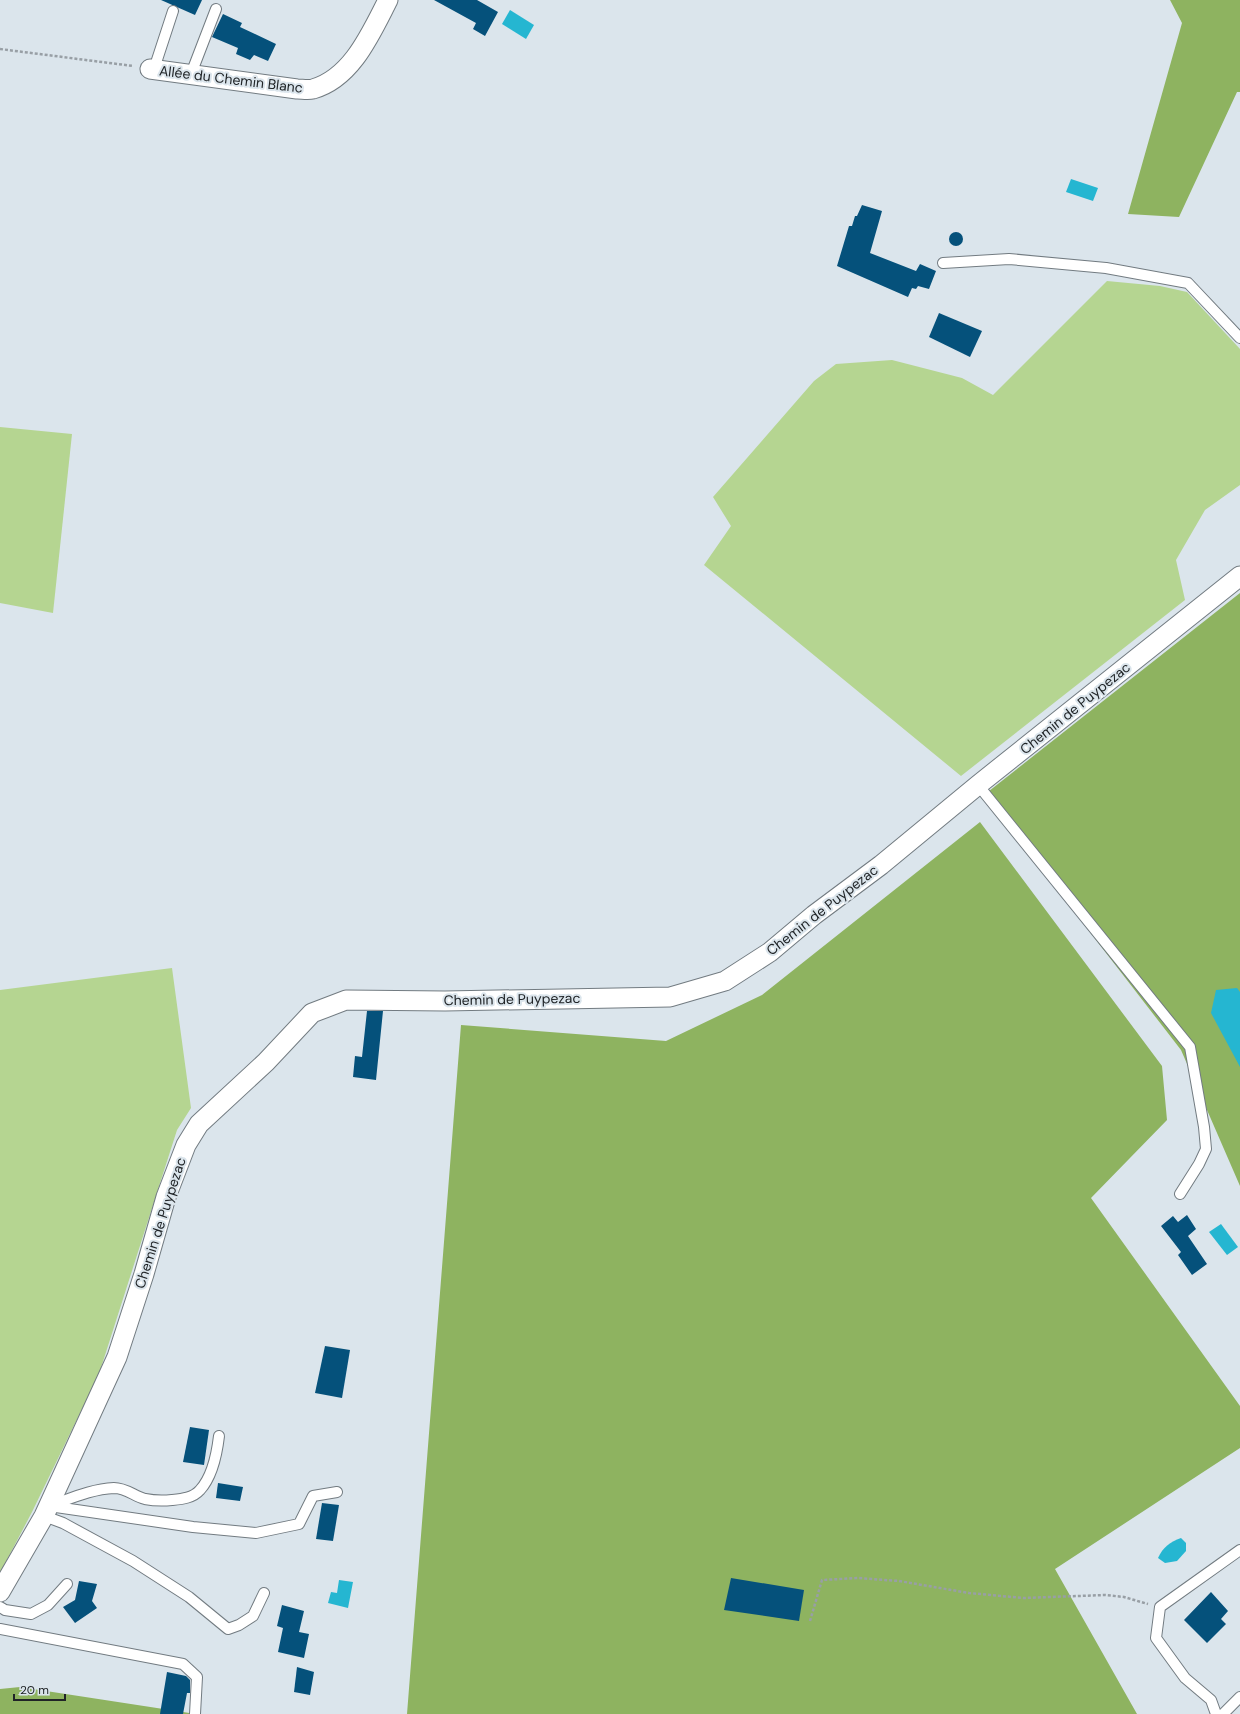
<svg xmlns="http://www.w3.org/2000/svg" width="1240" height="1714" font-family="'DM Sans',sans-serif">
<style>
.green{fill:#b5d591}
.forest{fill:#8eb360}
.water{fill:#25b6d1}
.building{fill:#05517b}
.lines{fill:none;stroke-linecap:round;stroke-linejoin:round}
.service-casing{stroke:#727b81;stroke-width:12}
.minor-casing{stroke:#727b81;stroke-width:21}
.path{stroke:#989fa5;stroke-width:2.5;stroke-dasharray:3 2;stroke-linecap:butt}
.service{stroke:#fff;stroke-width:10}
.minor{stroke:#fff;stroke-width:19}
.labels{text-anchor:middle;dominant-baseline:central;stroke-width:4;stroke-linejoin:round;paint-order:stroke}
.street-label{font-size:14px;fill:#202427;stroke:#dbe5ec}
</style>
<rect width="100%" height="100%" fill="#dbe5ec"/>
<!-- green -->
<g class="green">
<path d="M1107,281L1160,286L1187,292L1240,349V485L1205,510L1176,560L1185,600L961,776L704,565L731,526L713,497L814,381L836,364L892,360L962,378L993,395Z"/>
<path d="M0,427L72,434L53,613L0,603Z"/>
<path d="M172,968L191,1108L177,1130L99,1374L32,1512L0,1573V990Z"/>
</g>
<!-- forest -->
<g class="forest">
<path d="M1170,0H1240V92H1237L1179,217L1128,214L1182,23Z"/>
<path d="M1240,593V1186L1181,1050L984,795Z"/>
<path d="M980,822L1162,1066L1167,1120L1091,1198L1240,1406V1448L1055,1569L1137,1714H407L461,1025L666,1041L762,995Z"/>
<path d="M20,1687L196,1714H0V1689Z"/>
</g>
<!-- water -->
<g class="water">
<path d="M510,10L534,25L526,39L502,24Z"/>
<path d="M1071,179L1098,188L1093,201L1066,192Z"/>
<path d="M1237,988L1240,992V1067L1211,1013L1216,990Z"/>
<path d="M1221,1224L1238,1247L1227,1255L1209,1232Z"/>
<path d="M1181,1538L1186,1543V1551L1177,1561L1165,1563L1158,1558C1163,1547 1170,1542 1181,1538Z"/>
<path d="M339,1580L353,1582L348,1608L328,1603L331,1592L337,1593Z"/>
</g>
<!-- building -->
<g class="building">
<path d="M161,0H202L195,15Z"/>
<path d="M434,0H477L498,12L485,36L473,29L476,23Z"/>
<path d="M223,14L242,23L240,27L276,44L268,61L254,55L250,60L236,54L238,48L212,37Z"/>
<path d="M862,205L882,211L870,253L916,271L920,264L936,271L929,289L918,286L916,289L912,288L908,297L837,266L849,226H852L855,216H857Z"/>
<circle cx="956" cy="239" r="7"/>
<path d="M939,313L982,331L970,357L929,337Z"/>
<path d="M367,1011H383L376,1080L353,1077L355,1056L362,1057Z"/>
<path d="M1187,1215L1196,1229L1188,1236L1207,1264L1192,1275L1178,1255L1181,1252L1161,1226L1173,1216L1178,1222Z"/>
<path d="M325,1346L350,1350L342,1398L315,1393Z"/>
<path d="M190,1427L209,1430L204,1465L183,1462Z"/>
<path d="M218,1483L243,1487L240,1501L216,1498Z"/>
<path d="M322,1503L339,1505L333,1541L316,1539Z"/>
<path d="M731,1578L804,1590L799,1621L724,1610Z"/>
<path d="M79,1581L97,1584L92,1601L97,1608L75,1623L63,1607L75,1600Z"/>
<path d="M1211,1592L1228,1611L1221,1619L1226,1624L1207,1643L1184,1620Z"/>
<path d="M282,1605L304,1611L299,1632L309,1634L304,1658L278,1652L283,1628L277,1626Z"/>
<path d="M297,1667L314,1672L310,1695L294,1692Z"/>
<path d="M167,1672L186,1676L190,1680V1693H187L183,1714H160Z"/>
</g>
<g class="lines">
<defs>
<g id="service">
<path d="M154,69L173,11"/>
<path d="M191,74L216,9"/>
<path d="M943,263L1009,259L1106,268L1188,283L1240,338"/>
<path d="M978,785L1190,1047L1204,1127L1206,1149L1199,1164L1180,1194"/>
<path d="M52,1505C72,1498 92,1489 114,1488C126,1488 134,1496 145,1499C155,1501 163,1501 172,1500C182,1499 193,1498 200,1490C212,1477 217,1453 219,1436"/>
<path d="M49,1506L193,1527L256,1533L299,1524L313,1496L337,1492"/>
<path d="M44,1516L63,1523L133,1561L189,1597L228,1629L239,1625L253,1616L264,1593"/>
<path d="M0,1607L5,1610L31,1614L48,1605L67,1584"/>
<path d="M0,1629L183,1664L197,1677L195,1714"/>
<path d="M1216,1714L1211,1700L1185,1678L1156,1638L1160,1607L1240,1550"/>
<path d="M1223,1714L1240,1697"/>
</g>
<g id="minor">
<path d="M150,69L297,89C302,89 308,90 313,89C352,78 371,33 388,0"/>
<path d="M0,1592L44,1516L117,1357L144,1274L166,1197L186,1145L199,1124L266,1062L312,1013L346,1000L445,1001L670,997L725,981L770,952L814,915L881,865L978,785L1240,576"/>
</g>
</defs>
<!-- service casing -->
<use href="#service" class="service-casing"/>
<!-- minor casing -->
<use href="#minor" class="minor-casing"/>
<!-- path -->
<g class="path">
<path d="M0,49L133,66"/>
<path d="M810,1621L822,1580L858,1578L899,1581L969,1593L1023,1598L1105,1595L1124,1597L1148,1604"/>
</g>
<!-- service -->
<use href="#service" class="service"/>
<!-- minor -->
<use href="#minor" class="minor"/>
</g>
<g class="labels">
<!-- street labels -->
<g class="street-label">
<text transform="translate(231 79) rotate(7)">Allée du Chemin Blanc</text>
<text transform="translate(1075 708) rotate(-39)">Chemin de Puypezac</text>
<text transform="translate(822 910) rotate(-38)">Chemin de Puypezac</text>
<text transform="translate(512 999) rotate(-1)">Chemin de Puypezac</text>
<text transform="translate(160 1223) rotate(-72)">Chemin de Puypezac</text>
</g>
</g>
<!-- scale -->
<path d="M14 1694v6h51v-6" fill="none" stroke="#202427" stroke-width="2"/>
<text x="20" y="1694" font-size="12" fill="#202427" stroke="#dbe5ec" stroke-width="3" paint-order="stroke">20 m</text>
</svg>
